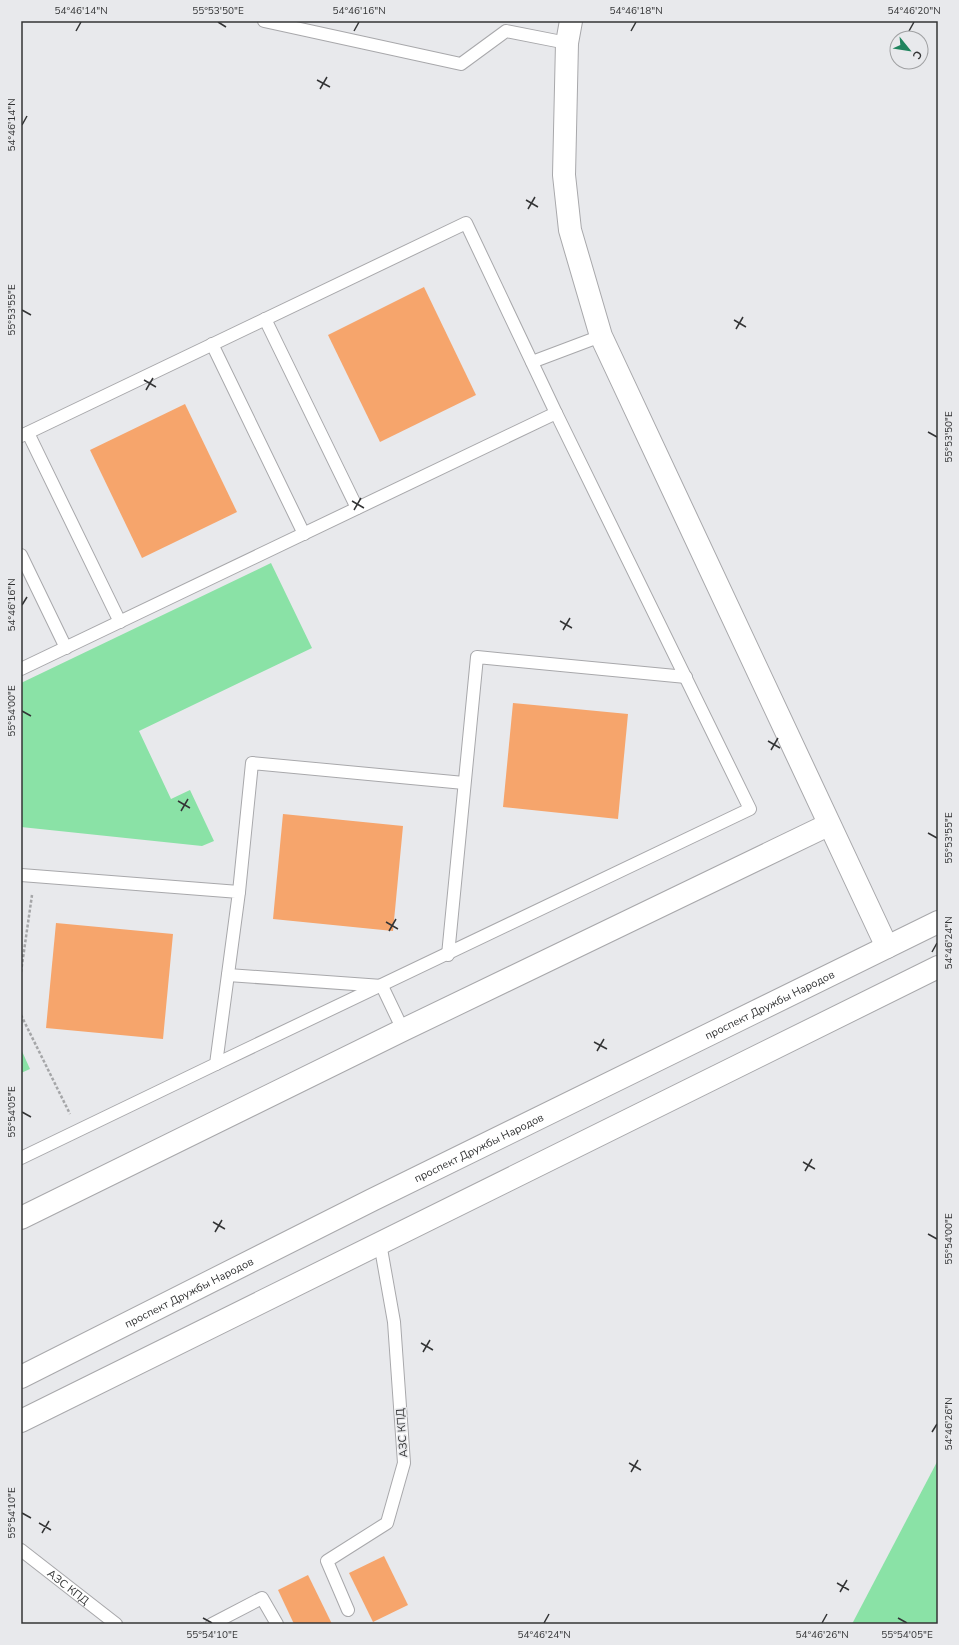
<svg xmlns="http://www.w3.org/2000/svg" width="959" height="1645" font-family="'Nunito Sans',sans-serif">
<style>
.green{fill:#8ae2a6}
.building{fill:#f6a56c}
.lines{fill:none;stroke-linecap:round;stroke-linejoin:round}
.service-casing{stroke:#a8a8ab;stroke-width:14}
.minor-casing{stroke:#a8a8ab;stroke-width:24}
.secondary-casing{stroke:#a8a8ab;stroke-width:24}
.path{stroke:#a5a6a8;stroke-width:2.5;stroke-dasharray:3 2;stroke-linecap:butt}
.service{stroke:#fff;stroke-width:12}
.minor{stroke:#fff;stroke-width:22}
.secondary{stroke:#fff;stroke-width:22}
.ticks{fill:none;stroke:#333435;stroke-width:1.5}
.labels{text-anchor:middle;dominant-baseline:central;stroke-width:3;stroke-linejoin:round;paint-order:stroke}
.street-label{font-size:11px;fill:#333435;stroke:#e8e9ec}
.neatline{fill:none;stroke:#333435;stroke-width:1.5}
.ticks-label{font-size:10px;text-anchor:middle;fill:#333435}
</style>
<rect width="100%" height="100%" fill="#e8e9ec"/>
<!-- green -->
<g class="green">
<path d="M271,563L312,648L139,731L171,799L190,790L214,841L202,846L21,827V683Z"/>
<path d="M21,1049L30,1069L21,1073Z"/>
<path d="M938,1460V1624H852Z"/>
</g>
<!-- building -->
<g class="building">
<path d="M424,287L476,395L380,442L328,335Z"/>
<path d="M185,404L237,512L142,558L90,450Z"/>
<path d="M513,703L628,714L618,819L503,807Z"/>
<path d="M283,814L403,826L393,931L273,919Z"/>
<path d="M56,923L173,934L163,1039L46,1028Z"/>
<path d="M384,1556L408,1605L373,1622L349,1573Z"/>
<path d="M308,1575L332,1624H294L278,1590Z"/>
</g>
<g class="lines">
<defs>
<g id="service">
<path d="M264,21L461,64L506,31L567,43"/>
<path d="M265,319L357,508"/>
<path d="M212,344L304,534"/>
<path d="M532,362L601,336"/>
<path d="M28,433L120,622"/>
<path d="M21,436L466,223L556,413L21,669"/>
<path d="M21,555L66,648"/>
<path d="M21,875L239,892L216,1064L21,1158"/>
<path d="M239,892L252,763L464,783"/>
<path d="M448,955L477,657L686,677"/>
<path d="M228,975L382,986L403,1030"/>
<path d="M216,1064L750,809L556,413"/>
<path id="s1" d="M21,1550L116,1624"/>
<path d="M348,1610L327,1561L387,1523L404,1463L394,1322L380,1243"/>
<path d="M212,1624L262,1598L277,1624"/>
</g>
<g id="minor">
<path d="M571,21L567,43L564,175L570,230L601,336L887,947"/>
<path d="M21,1218L403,1030L828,825"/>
</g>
<g id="secondary">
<path id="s2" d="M21,1377L372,1200L938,922"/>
<path d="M21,1421L938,967"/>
</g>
</defs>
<!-- service casing -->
<use href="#service" class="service-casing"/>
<!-- minor casing -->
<use href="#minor" class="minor-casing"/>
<!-- secondary casing -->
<use href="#secondary" class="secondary-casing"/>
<!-- path -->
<g class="path">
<path d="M21,972L32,895"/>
<path d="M21,1015L70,1114"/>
</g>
<!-- service -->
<use href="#service" class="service"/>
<!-- minor -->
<use href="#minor" class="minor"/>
<!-- secondary -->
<use href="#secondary" class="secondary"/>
</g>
<!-- ticks -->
<path class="ticks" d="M218,22L226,27M76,31L81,22M354,31L359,22M631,31L636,22M909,31L914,22M317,80L330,87M320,89L327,77M22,125L27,116M526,200L538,207M528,209L535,197M22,310L31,315M734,320L746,327M736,329L743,317M144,380L156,387M146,390L153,378M928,432L937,437M352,501L364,508M354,510L361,498M22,605L27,597M560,621L572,628M563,630L570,618M22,711L31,716M768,741L780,748M771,750L778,738M178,801L190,808M181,811L188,799M928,833L937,838M386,922L398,929M389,931L396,919M932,952L937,943M594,1042L607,1049M597,1051L604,1039M22,1112L31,1117M803,1162L815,1169M805,1171L812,1159M213,1222L225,1229M215,1232L222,1220M928,1234L937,1239M421,1343L433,1350M423,1352L430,1340M932,1432L937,1424M629,1463L641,1470M631,1472L638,1460M22,1513L31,1518M39,1523L51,1530M42,1533L49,1521M837,1583L849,1590M840,1592L847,1580M203,1618L212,1623M898,1618L907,1623M544,1623L549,1614M822,1623L827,1614"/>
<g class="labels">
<!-- street labels -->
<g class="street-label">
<text stroke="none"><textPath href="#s2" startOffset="836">проспект Дружбы Народов</textPath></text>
<text stroke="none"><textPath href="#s2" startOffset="512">проспект Дружбы Народов</textPath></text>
<text stroke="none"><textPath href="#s2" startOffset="188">проспект Дружбы Народов</textPath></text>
<text transform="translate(402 1433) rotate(-94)">АЗС КПД</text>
<text stroke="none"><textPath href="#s1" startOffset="60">АЗС КПД</textPath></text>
</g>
</g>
<!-- border -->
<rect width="959" height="1645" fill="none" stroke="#e8e9ec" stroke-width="44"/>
<!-- north arrow -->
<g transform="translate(909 50) rotate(120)"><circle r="19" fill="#e8e9ec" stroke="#a0a1a3"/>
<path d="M0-3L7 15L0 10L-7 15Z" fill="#20845e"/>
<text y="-6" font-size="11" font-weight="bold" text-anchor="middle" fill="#333435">С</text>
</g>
<rect x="22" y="22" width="915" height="1601" class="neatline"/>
<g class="ticks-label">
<text x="81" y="14">54°46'14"N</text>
<text x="218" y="14">55°53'50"E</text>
<text x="359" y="14">54°46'16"N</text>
<text x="636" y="14">54°46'18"N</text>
<text x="914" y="14">54°46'20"N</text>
<text transform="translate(11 125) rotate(-90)" y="4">54°46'14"N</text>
<text transform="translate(11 310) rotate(-90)" y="4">55°53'55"E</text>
<text transform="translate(948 437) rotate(-90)" y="4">55°53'50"E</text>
<text transform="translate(11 605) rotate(-90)" y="4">54°46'16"N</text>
<text transform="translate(11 711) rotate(-90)" y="4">55°54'00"E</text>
<text transform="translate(948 838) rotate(-90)" y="4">55°53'55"E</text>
<text transform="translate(948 943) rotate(-90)" y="4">54°46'24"N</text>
<text transform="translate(11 1112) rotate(-90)" y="4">55°54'05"E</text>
<text transform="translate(948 1239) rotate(-90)" y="4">55°54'00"E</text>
<text transform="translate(948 1424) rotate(-90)" y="4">54°46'26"N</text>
<text transform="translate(11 1513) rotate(-90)" y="4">55°54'10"E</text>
<text x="212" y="1638">55°54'10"E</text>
<text x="544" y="1638">54°46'24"N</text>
<text x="822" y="1638">54°46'26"N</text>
<text x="907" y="1638">55°54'05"E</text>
</g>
</svg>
